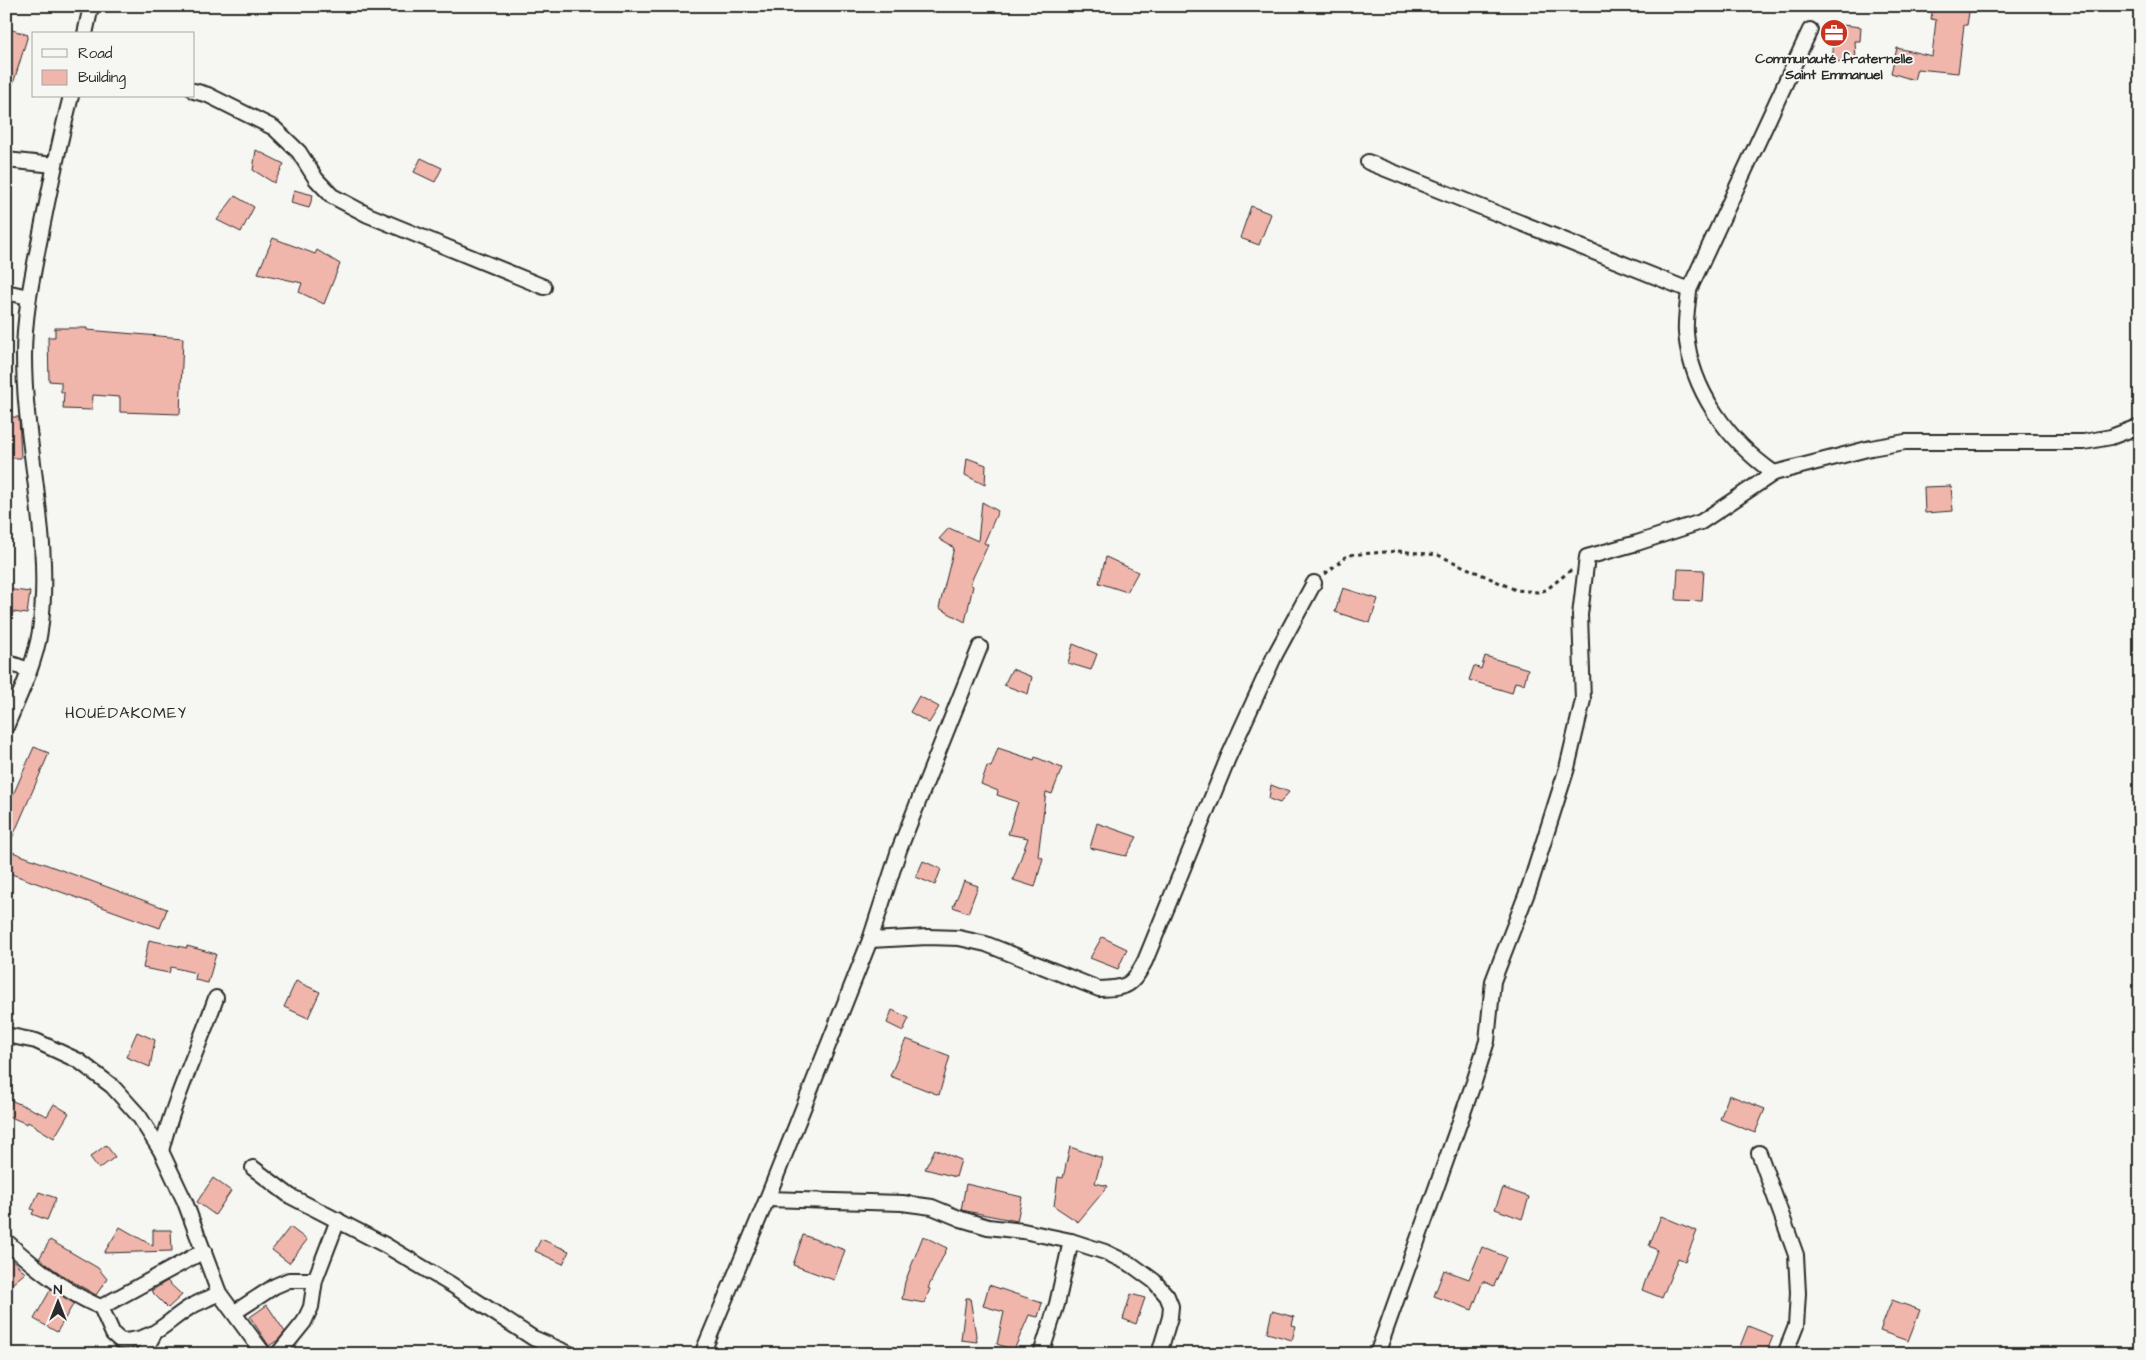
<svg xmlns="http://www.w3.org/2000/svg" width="2146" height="1360" font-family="'Architects Daughter',sans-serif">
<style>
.building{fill:#f1b6ab;stroke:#2b2b2b}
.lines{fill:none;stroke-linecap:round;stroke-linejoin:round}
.minor-casing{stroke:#2b2b2b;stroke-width:18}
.path{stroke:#2b2b2b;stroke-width:3;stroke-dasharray:4 4;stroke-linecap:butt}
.minor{stroke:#f6f6f2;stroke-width:14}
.labels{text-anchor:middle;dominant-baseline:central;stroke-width:4;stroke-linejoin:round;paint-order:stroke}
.poi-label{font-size:14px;font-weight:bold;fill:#2b2b2b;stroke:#f6f6f2}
.quarter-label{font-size:16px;letter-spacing:1px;fill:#2b2b2b;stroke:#f6f6f2}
</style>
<rect width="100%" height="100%" fill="#f6f6f2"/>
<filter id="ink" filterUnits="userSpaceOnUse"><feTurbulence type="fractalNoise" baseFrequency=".02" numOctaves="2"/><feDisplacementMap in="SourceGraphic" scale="10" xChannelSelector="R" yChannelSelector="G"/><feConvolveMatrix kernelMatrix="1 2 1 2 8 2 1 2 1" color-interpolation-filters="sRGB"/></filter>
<g filter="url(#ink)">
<!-- building -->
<g class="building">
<path d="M1933,6H1970L1967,25H1964L1958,73L1917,69L1914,80L1891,73L1897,48L1932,56L1936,20L1931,19Z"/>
<path d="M1833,24L1861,27L1860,41H1855L1856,61L1833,62Z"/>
<path d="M6,28L28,35L10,94H6Z"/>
<path d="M256,150L284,164L274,183L253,170Z"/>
<path d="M421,158L442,168L435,182L414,172Z"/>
<path d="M294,190L313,195L309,208L291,203Z"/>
<path d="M235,196L254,207L241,232L217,220Z"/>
<path d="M1251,206L1271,214L1259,245L1240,238Z"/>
<path d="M273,238L315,254L317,250L340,264L324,304L299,292L302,283L258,273Z"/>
<path d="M55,328H87V330L183,338L180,414L120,412V397L93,395L92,410L63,409L64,392H61V382L49,381L48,337H55Z"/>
<path d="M6,417H19L21,458H6Z"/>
<path d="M967,458L986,465L985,485L965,475Z"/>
<path d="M1951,486L1953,511L1925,513L1924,487Z"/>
<path d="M982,502L998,511L984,543L988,545L970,584L973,586L965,622L939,608L954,548L939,539L949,528L978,541Z"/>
<path d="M1106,557L1138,572L1127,592L1099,583Z"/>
<path d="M1678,569L1704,570L1702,601L1676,600Z"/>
<path d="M1343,588L1378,599L1370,623L1335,612Z"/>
<path d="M6,589L30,592L27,614L6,611Z"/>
<path d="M1073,644L1097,654L1091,670L1068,663Z"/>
<path d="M1485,656L1528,669L1524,684L1515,682L1512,693L1469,680L1474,666L1481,669Z"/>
<path d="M1012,669L1032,677L1028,694L1004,685Z"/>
<path d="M919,696L939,707L929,723L910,712Z"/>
<path d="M34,747L49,753L7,850L167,909L160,928L6,872V811Z"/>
<path d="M998,748L1034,760L1035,757L1062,768L1052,794L1046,792L1038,856L1043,858L1035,887L1013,880L1028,838L1008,834L1018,802L997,795L998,791L981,784L987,766L991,767Z"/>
<path d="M1271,785L1289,792L1280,803L1269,799Z"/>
<path d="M1097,823L1137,837L1126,856L1090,848Z"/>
<path d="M923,861L941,869L935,885L916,877Z"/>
<path d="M964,881L978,886L968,913L953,907Z"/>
<path d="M1102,937L1127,949L1118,969L1090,958Z"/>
<path d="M149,940L187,948V946L216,954L208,983L195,980L196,973L171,967L169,973L143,968Z"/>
<path d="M296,981L320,992L308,1018L284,1007Z"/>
<path d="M892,1010L909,1018L903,1031L887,1023Z"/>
<path d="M137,1032L155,1040L150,1067L126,1057Z"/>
<path d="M906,1039L950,1056L939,1095L890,1076Z"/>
<path d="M1729,1095L1765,1109L1755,1133L1720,1119Z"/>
<path d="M6,1098L47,1116L54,1104L69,1113L54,1138L28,1122L27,1124L6,1115Z"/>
<path d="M106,1145L115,1157L99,1169L90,1157Z"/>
<path d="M1070,1147L1102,1158L1095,1183L1108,1186L1078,1222L1054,1206L1058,1177L1063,1178Z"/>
<path d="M935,1149L961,1160L956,1177L925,1169Z"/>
<path d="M213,1178L231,1191L215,1215L197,1202Z"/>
<path d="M966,1184L1022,1197L1017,1221L961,1210Z"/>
<path d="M1503,1188L1529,1197L1522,1219L1495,1209Z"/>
<path d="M39,1192L56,1198L47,1220L32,1214L34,1210L31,1209Z"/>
<path d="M1661,1216L1697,1231L1685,1261L1678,1258L1662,1298L1642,1290L1657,1250L1649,1246Z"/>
<path d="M120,1227L153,1246V1230H171L172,1251L104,1253Z"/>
<path d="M290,1227L307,1240L289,1263L272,1250Z"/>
<path d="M803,1235L845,1250L834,1280L793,1265Z"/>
<path d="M923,1236L947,1248L928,1288L930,1289L924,1303L902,1299L905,1282Z"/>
<path d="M541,1239L569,1251L563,1264L535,1251Z"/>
<path d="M50,1240L98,1268L107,1279L96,1295L68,1279L39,1259Z"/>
<path d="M1482,1247L1506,1257L1494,1286L1483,1281L1472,1310L1434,1296L1444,1270L1469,1279Z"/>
<path d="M6,1253L25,1273L6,1289Z"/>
<path d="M167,1281L182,1295L168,1308L151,1291Z"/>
<path d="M989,1285L1042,1303L1038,1317L1029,1315L1014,1350L997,1344L1004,1312L983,1306Z"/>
<path d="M51,1289L74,1303L57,1332L34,1319Z"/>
<path d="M1131,1294L1145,1298L1136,1324L1123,1319Z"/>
<path d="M966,1298H970L977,1342L961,1340Z"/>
<path d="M1892,1300L1920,1310L1908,1341L1880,1331Z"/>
<path d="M267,1305L285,1332L278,1340L269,1346L250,1317Z"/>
<path d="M1272,1311L1294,1317L1292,1325L1296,1326L1292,1340L1267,1333Z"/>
<path d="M1748,1326L1773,1336L1766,1354H1751L1739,1349Z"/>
</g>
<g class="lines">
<defs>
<g id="minor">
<path d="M85,34L91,6"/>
<path d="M194,91L208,95L274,128L299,152L316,179L332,196L368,215L544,287"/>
<path d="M6,160L54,165"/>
<path d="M1368,162L1689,290"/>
<path d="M6,292L28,297"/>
<path d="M1774,473C1728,441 1691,390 1686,333C1685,319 1688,304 1689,290L1810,30"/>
<path d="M6,662L29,670"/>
<path d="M6,727C19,696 35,664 40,631C53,539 24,448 24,356C24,319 31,283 38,248C48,197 58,147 71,96"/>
<path d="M870,940L928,937L959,938L986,944L1099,989C1128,988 1132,986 1145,961L1228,758L1275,655L1314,583"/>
<path d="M6,1035L36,1041L79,1061L112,1086L139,1116L161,1151L185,1202L219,1293L264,1354"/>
<path d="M161,1151C174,1099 198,1049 216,998"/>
<path d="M1759,1153L1796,1255L1798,1293L1796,1326L1785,1354"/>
<path d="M253,1168L290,1196L385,1245L452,1285L533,1338L570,1354"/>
<path d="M767,1199L902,1203L932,1207L961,1219L988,1227L1023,1231L1071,1241L1105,1252L1132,1265L1154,1281L1167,1296L1171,1306L1170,1317L1159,1354"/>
<path d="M6,1241C34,1267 66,1293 101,1307L204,1251"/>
<path d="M101,1307L113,1334L121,1341C156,1340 164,1323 190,1307C199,1302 210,1298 219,1293"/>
<path d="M235,1312L275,1286L289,1280H315"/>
<path d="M143,1354L154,1334"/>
<path d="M278,1354L304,1322L311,1307L315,1280L338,1220"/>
<path d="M702,1354L767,1199L870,940L899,850L980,647"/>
<path d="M1041,1354L1057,1304L1071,1241"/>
<path d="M1377,1354L1474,1082L1487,1041L1493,981L1530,885L1567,768L1583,700L1580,615L1587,557L1637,543L1701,522L1774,473L1871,448L1905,442H2084L2111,437L2140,426"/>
</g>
</defs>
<!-- minor casing -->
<use href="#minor" class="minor-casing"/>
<!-- path -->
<path class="path" d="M1325,574L1348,555L1398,551L1438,555L1516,590L1538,592L1546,590L1571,570"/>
<!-- minor -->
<use href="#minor" class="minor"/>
</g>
</g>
<!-- icons -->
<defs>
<symbol id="office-disc" viewBox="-11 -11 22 22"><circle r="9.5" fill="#c8321e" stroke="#f6f6f2"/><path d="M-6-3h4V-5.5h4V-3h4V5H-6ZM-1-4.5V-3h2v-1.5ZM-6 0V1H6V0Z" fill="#fff"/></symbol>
</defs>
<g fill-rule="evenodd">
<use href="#office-disc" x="1818" y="17" width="32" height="32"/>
</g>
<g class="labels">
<!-- poi labels -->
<g class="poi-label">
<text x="1834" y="59">Communauté fraternelle<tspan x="1834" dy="16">Saint Emmanuel</tspan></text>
</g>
<!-- quarter labels -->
<g class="quarter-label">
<text x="126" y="713">HOUÉDAKOMEY</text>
</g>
</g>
<!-- margin -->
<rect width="2146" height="1360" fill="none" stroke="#f6f6f2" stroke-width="25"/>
<rect x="12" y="12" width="2121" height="1335" fill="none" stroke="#2b2b2b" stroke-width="2" filter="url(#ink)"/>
<!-- legend -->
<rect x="32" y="32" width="162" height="65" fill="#f6f6f2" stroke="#a5a5a2"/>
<rect x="42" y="49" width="25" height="8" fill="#f6f6f2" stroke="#a5a5a2"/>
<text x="78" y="58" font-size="15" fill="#2b2b2b">Road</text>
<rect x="42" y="70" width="25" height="15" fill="#f1b6ab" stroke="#a5a5a2"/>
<text x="78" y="82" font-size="15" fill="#2b2b2b">Building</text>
<!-- north arrow -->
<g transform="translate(58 1302)" stroke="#f6f6f2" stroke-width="4" paint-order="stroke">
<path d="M0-4L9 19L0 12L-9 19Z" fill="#2b2b2b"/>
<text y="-8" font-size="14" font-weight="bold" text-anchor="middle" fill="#2b2b2b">N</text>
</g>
</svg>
